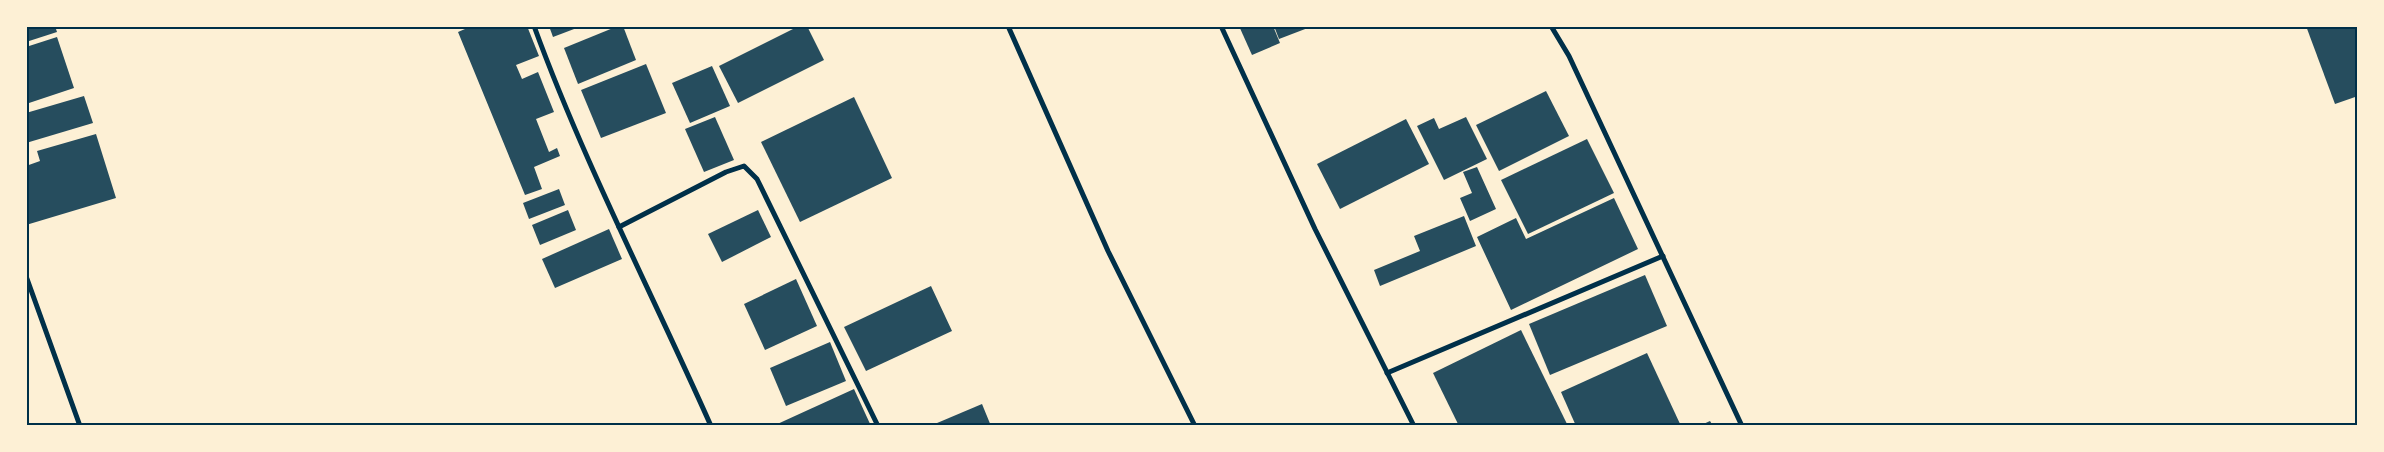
<svg xmlns="http://www.w3.org/2000/svg" width="2384" height="452" font-family="Montserrat,sans-serif">
<style>
.building{fill:#264d5e}
.lines{fill:none;stroke-linecap:round;stroke-linejoin:round}
.minor{stroke:#003049;stroke-width:5}
.neatline{fill:none;stroke:#003049;stroke-width:2}
</style>
<rect width="100%" height="100%" fill="#fdf0d5"/>
<!-- building -->
<g class="building">
<path d="M26,26H55L57,32L26,42Z"/>
<path d="M472,26H527L539,56L516,65L522,79L538,72L554,112L536,119L549,152L557,148L560,156L534,167L542,189L525,195L458,32Z"/>
<path d="M549,26H582L553,37Z"/>
<path d="M618,26H623L636,60L578,84L564,48Z"/>
<path d="M799,26H807L824,60L738,103L719,66Z"/>
<path d="M1239,26H1273L1280,43L1252,55Z"/>
<path d="M1274,26H1313L1279,39Z"/>
<path d="M2306,26H2358V96L2335,104Z"/>
<path d="M57,37L74,88L26,104V47Z"/>
<path d="M646,64L666,113L601,138L581,90Z"/>
<path d="M712,66L730,106L690,123L672,83Z"/>
<path d="M1546,91L1569,136L1499,171L1476,125Z"/>
<path d="M84,96L93,123L26,143V113Z"/>
<path d="M854,97L892,178L800,222L761,142Z"/>
<path d="M715,117L734,160L704,172L685,129Z"/>
<path d="M1466,117L1487,159L1444,180L1417,126L1434,118L1439,129Z"/>
<path d="M1406,119L1429,164L1340,209L1317,164Z"/>
<path d="M96,134L116,198L26,225V166L40,161L37,151Z"/>
<path d="M1587,139L1614,193L1528,234L1501,180Z"/>
<path d="M1477,167L1496,209L1470,221L1460,198L1472,193L1463,172Z"/>
<path d="M559,189L565,205L529,219L523,203Z"/>
<path d="M1614,198L1638,249L1511,310L1477,237L1516,218L1526,239Z"/>
<path d="M568,210L576,230L540,245L532,225Z"/>
<path d="M758,210L771,237L722,262L708,234Z"/>
<path d="M1464,216L1476,246L1380,286L1374,270L1420,251L1414,236Z"/>
<path d="M609,229L622,259L555,288L542,259Z"/>
<path d="M1645,275L1667,326L1550,375L1529,324Z"/>
<path d="M796,279L817,326L765,350L744,304Z"/>
<path d="M931,286L952,331L866,371L844,327Z"/>
<path d="M1521,330L1568,426H1459L1433,373Z"/>
<path d="M830,342L846,381L786,406L770,368Z"/>
<path d="M1647,353L1681,426H1576L1561,392Z"/>
<path d="M854,389L871,426H773Z"/>
<path d="M982,404L991,426H930Z"/>
<path d="M1710,421L1713,426H1699Z"/>
</g>
<g class="lines">
<!-- minor -->
<g class="minor">
<path d="M534,26C584,163 652,293 711,426"/>
<path d="M1008,26L1108,251L1195,426"/>
<path d="M1221,26L1315,229L1414,426"/>
<path d="M1551,26L1569,56L1742,426"/>
<path d="M619,227L726,172L744,166L757,179L878,426"/>
<path d="M26,276L80,426"/>
<path d="M1387,373L1663,256"/>
</g>
</g>
<!-- border -->
<rect width="2384" height="452" fill="none" stroke="#fdf0d5" stroke-width="55"/>
<rect x="28" y="28" width="2328" height="396" class="neatline"/>
</svg>
